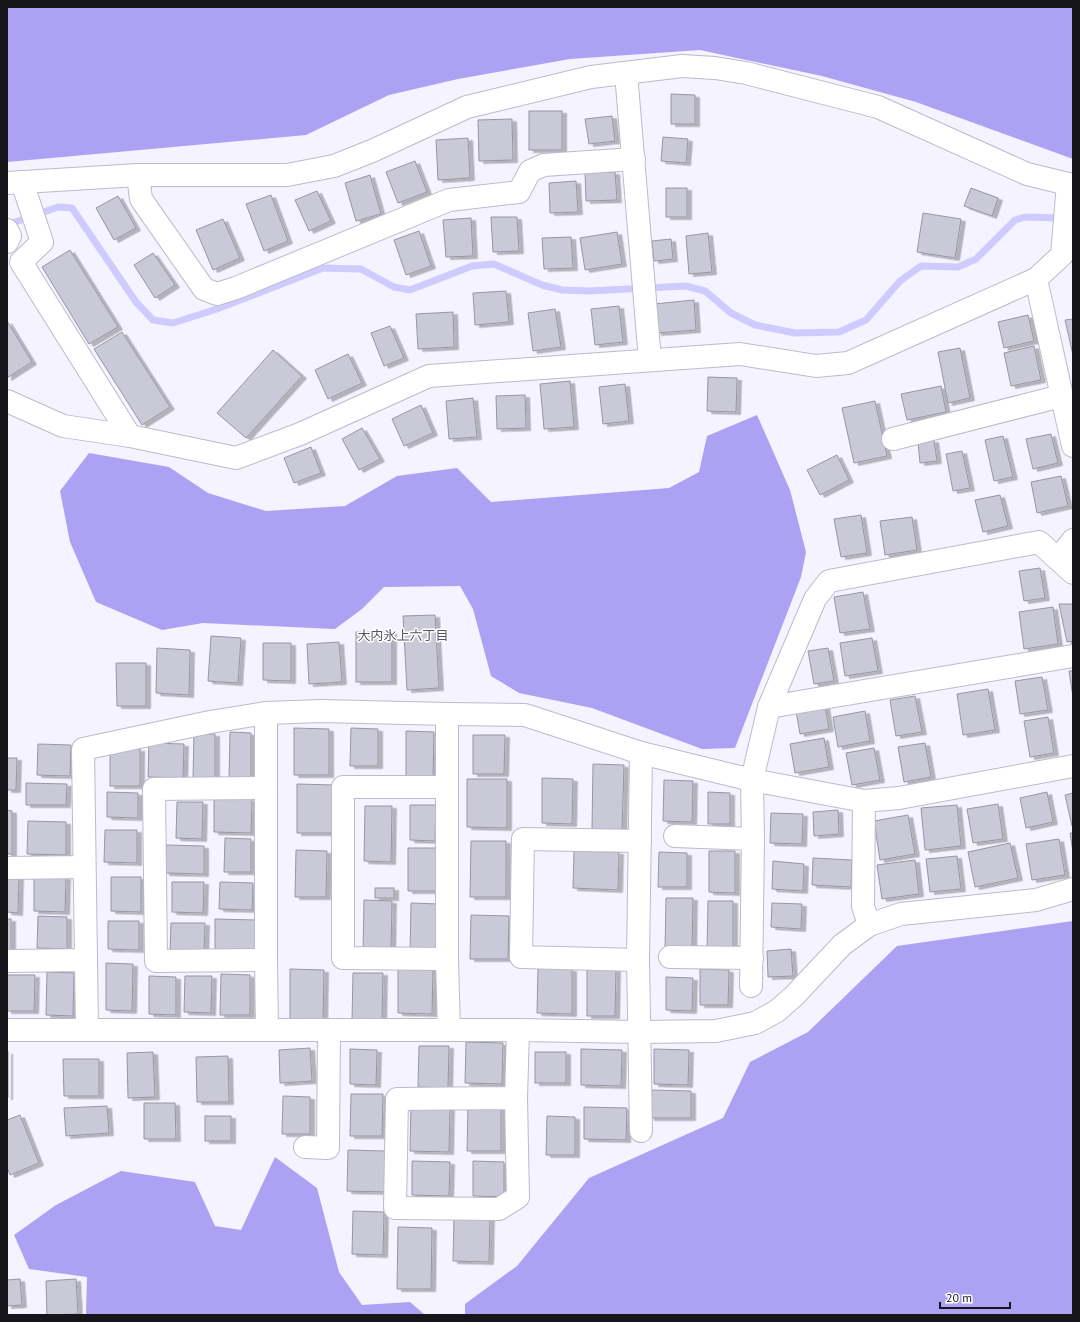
<svg xmlns="http://www.w3.org/2000/svg" width="1080" height="1322" font-family="'PT Sans','Noto Sans JP',sans-serif">
<style>
.forest{fill:#ada1f3}
.lines{fill:none;stroke-linecap:round;stroke-linejoin:round}
.stream{stroke:#d0cbfe;stroke-width:7}
.building{fill:#cac9d7;stroke:#9796a3;filter:url(#shadow)}
.minor-casing{stroke:#bcbbc9;stroke-width:24}
.minor{stroke:#fff;stroke-width:22}
.labels{text-anchor:middle;dominant-baseline:central;stroke-width:3;stroke-linejoin:round;paint-order:stroke}
.neighbourhood-label{font-size:13px;fill:#555460;stroke:#fff}
</style>
<defs>
<filter id="shadow"><feDropShadow dx="4.5" dy="2.5" stdDeviation="0" flood-color="#0004"/></filter>
</defs>
<rect width="100%" height="100%" fill="#f4f3ff"/>
<!-- forest -->
<g class="forest">
<path d="M7,7H1073V159L916,102L822,76L700,50L570,59L458,79L389,95L306,135L7,162Z"/>
<path d="M757,415L790,490L806,552L801,577L735,748L702,749L592,708L519,693L491,676L473,609L460,586L384,587L362,609L335,629L203,623L162,630L96,602L70,542L60,491L89,453L169,467L208,493L266,511L345,506L397,476L457,468L491,502L669,488L699,472L707,436Z"/>
<path d="M1073,921V1315H465V1304L517,1266L589,1178L723,1118L750,1062L808,1032L897,946Z"/>
<path d="M275,1157L317,1188L339,1272L362,1305L410,1302L425,1315H86L87,1277L29,1269L14,1235L56,1205L121,1171L195,1182L215,1226L241,1230Z"/>
</g>
<g class="lines">
<!-- stream -->
<path class="stream" d="M7,225L58,207L72,208L136,302L153,320L173,323L217,309L323,268L361,269L394,287L410,290L472,266L494,264L542,285L562,290L589,291L686,286L705,291L731,313L755,325L795,333L839,332L866,320L900,281L921,266L958,267L976,259L1015,220L1025,217L1063,218"/>
</g>
<!-- building -->
<g class="building">
<path d="M671,94L695,95V124H671Z"/>
<rect x="529" y="111" width="33" height="39"/>
<path d="M612,116L615,141L589,144L585,119Z"/>
<path d="M512,119L513,160L479,161L478,120Z"/>
<path d="M663,137L688,139L686,163L661,161Z"/>
<path d="M468,138L470,178L438,180L436,140Z"/>
<path d="M415,161L427,192L398,203L386,172Z"/>
<path d="M615,172L617,200L586,201L585,173Z"/>
<path d="M370,175L381,214L356,221L345,183Z"/>
<path d="M576,181L578,212L550,213L549,183Z"/>
<rect x="666" y="188" width="21" height="29"/>
<path d="M971,188L998,198L992,216L964,206Z"/>
<path d="M317,191L331,221L309,231L295,200Z"/>
<path d="M271,195L288,241L264,251L246,204Z"/>
<path d="M118,196L136,228L114,240L96,208Z"/>
<path d="M923,213L961,219L955,258L917,252Z"/>
<path d="M491,217H517L519,251L493,252Z"/>
<path d="M471,218L473,256L446,257L443,220Z"/>
<path d="M223,219L240,258L213,270L196,230Z"/>
<path d="M419,231L431,266L406,275L394,240Z"/>
<path d="M617,232L622,264L585,270L580,238Z"/>
<path d="M708,233L712,272L689,274L686,236Z"/>
<path d="M571,237L573,268L544,269L542,238Z"/>
<path d="M671,239L673,259L654,261L652,241Z"/>
<path d="M70,250L118,327L89,344L42,267Z"/>
<path d="M153,253L175,285L155,298L134,265Z"/>
<path d="M506,291L509,322L475,325L473,293Z"/>
<path d="M694,300L696,330L657,333L654,304Z"/>
<path d="M619,306L623,342L595,345L591,309Z"/>
<path d="M555,309L561,347L533,351L528,313Z"/>
<path d="M453,312L454,347L418,349L416,314Z"/>
<path d="M1028,315L1034,341L1004,348L998,322Z"/>
<path d="M1073,319V355L1065,320Z"/>
<path d="M7,321L32,362L7,378Z"/>
<path d="M390,326L404,358L384,366L371,333Z"/>
<path d="M122,332L170,407L142,425L94,349Z"/>
<path d="M1034,346L1041,380L1011,386L1004,353Z"/>
<path d="M960,348L970,398L948,403L938,352Z"/>
<path d="M273,350L302,376L246,438L217,413Z"/>
<path d="M348,354L362,383L328,399L315,370Z"/>
<path d="M708,377L737,378L736,412L707,411Z"/>
<path d="M570,381L574,427L544,429L540,384Z"/>
<path d="M625,384L629,421L603,424L599,387Z"/>
<path d="M941,386L946,412L907,420L901,394Z"/>
<path d="M525,395L526,428L497,429L496,396Z"/>
<path d="M473,398L477,437L449,439L446,401Z"/>
<path d="M875,401L887,456L854,463L842,408Z"/>
<path d="M421,405L433,433L404,446L392,419Z"/>
<path d="M362,428L380,459L359,470L342,439Z"/>
<path d="M1051,434L1058,463L1033,469L1026,439Z"/>
<path d="M1003,436L1013,477L994,481L985,440Z"/>
<path d="M934,440L937,461L920,463L918,442Z"/>
<path d="M311,447L321,473L294,483L284,458Z"/>
<path d="M962,451L970,488L953,491L946,454Z"/>
<path d="M837,455L849,480L820,495L807,470Z"/>
<path d="M1061,476L1068,506L1037,513L1031,482Z"/>
<path d="M1000,495L1008,526L983,532L975,500Z"/>
<path d="M861,515L867,553L841,557L834,519Z"/>
<path d="M912,517L917,550L885,555L880,521Z"/>
<path d="M1040,568L1045,598L1024,601L1019,571Z"/>
<path d="M863,592L870,629L840,633L834,597Z"/>
<path d="M1059,604H1073V641L1067,642Z"/>
<path d="M1053,607L1058,644L1024,649L1019,612Z"/>
<path d="M435,615L439,688L407,690L403,616Z"/>
<rect x="356" y="632" width="36" height="50"/>
<path d="M211,636L241,638L238,683L208,681Z"/>
<path d="M872,638L878,671L845,676L840,643Z"/>
<path d="M339,642L342,682L309,684L307,644Z"/>
<path d="M263,643H291V681L263,680Z"/>
<path d="M157,648L190,650L189,695L156,693Z"/>
<path d="M828,648L834,681L814,684L808,651Z"/>
<path d="M116,663H146V706H117Z"/>
<path d="M1069,671H1073V697Z"/>
<path d="M1042,677L1048,710L1020,714L1015,681Z"/>
<path d="M988,689L995,730L963,735L957,694Z"/>
<path d="M915,696L922,732L896,736L890,700Z"/>
<path d="M825,706L829,729L800,734L796,711Z"/>
<path d="M865,711L870,741L838,747L833,717Z"/>
<path d="M1048,717L1054,753L1030,757L1024,721Z"/>
<path d="M294,728L329,729V775H294Z"/>
<path d="M351,728L378,729V766H350Z"/>
<path d="M406,731L434,732L433,780H406Z"/>
<path d="M230,732L251,733V780H229Z"/>
<path d="M194,734H215V779L193,778Z"/>
<path d="M473,735H505L504,774H473Z"/>
<path d="M824,738L829,767L795,773L790,744Z"/>
<path d="M149,743L184,744L183,778L148,777Z"/>
<path d="M925,743L931,777L904,782L898,747Z"/>
<path d="M38,744L71,745L70,776L37,775Z"/>
<path d="M874,748L880,780L852,785L846,753Z"/>
<rect x="110" y="749" width="30" height="37"/>
<path d="M7,758H17L16,790H7Z"/>
<path d="M593,764L624,765L622,831L592,830Z"/>
<path d="M542,778L573,779L572,824L542,823Z"/>
<path d="M467,779H507V828L467,827Z"/>
<path d="M664,780L693,781L692,822L663,821Z"/>
<path d="M26,783L67,784L66,805H26Z"/>
<path d="M297,784L334,785L333,833H297Z"/>
<path d="M107,792L138,793V818L107,817Z"/>
<path d="M708,792L730,793V824H708Z"/>
<path d="M1047,792L1053,822L1026,828L1020,798Z"/>
<path d="M1073,793V826H1072L1065,795Z"/>
<path d="M214,798L252,799L251,833L214,832Z"/>
<path d="M177,802H203L202,839L176,838Z"/>
<path d="M998,804L1003,839L973,843L967,809Z"/>
<path d="M410,805H436L435,841L410,840Z"/>
<path d="M957,805L961,846L925,850L921,808Z"/>
<path d="M365,806H392L391,862L364,861Z"/>
<path d="M7,810L12,811V854H7Z"/>
<path d="M838,810L839,834L814,836L813,812Z"/>
<path d="M771,813L803,814L802,844L770,843Z"/>
<path d="M908,815L915,854L880,860L874,821Z"/>
<path d="M28,821L66,822V855L27,854Z"/>
<path d="M105,830H137V863L104,862Z"/>
<path d="M1070,833H1073V852Z"/>
<path d="M225,838L251,839V872H224Z"/>
<path d="M1059,839L1065,875L1032,880L1026,844Z"/>
<path d="M471,841H506V897H470Z"/>
<path d="M1010,843L1018,878L975,887L968,852Z"/>
<path d="M166,845L204,846V874L165,873Z"/>
<path d="M408,848H439L438,891H408Z"/>
<path d="M296,850L327,851L326,897H295Z"/>
<path d="M574,851L619,852L618,890L573,888Z"/>
<path d="M709,851H735V893L709,892Z"/>
<path d="M659,852L687,853V887H658Z"/>
<path d="M957,856L961,889L930,892L926,859Z"/>
<path d="M813,858L852,860L851,887L812,885Z"/>
<path d="M915,860L919,894L882,899L877,865Z"/>
<path d="M773,861L804,864L803,891L772,889Z"/>
<path d="M7,876H19L18,913L7,912Z"/>
<path d="M34,876L66,877L65,912L34,911Z"/>
<path d="M111,877H141V912L111,911Z"/>
<path d="M172,882H204L203,913L172,912Z"/>
<path d="M220,882L253,883L252,910L219,909Z"/>
<rect x="375" y="888" width="19" height="10"/>
<path d="M666,898H693L692,950L665,949Z"/>
<path d="M364,900L392,901L391,952H363Z"/>
<path d="M708,901H733V950L707,949Z"/>
<path d="M411,903L438,904L437,955L410,954Z"/>
<path d="M772,903L802,904L801,929L771,927Z"/>
<path d="M471,915L509,916L508,959H470Z"/>
<path d="M38,916L67,917V949L37,948Z"/>
<rect x="7" y="919" width="4" height="33"/>
<path d="M215,919L256,920L255,951H215Z"/>
<path d="M108,921H139V950L108,949Z"/>
<path d="M171,923H205L204,953L170,952Z"/>
<path d="M791,949L793,976L768,977L767,951Z"/>
<path d="M106,963L133,964L132,1011L106,1010Z"/>
<path d="M398,968H433L432,1014L398,1013Z"/>
<path d="M538,968L572,969V1014L537,1013Z"/>
<path d="M587,968L616,969L615,1016H587Z"/>
<path d="M290,969L324,970L323,1022H290Z"/>
<path d="M700,969L729,970L728,1005H700Z"/>
<path d="M47,972L74,973L73,1016L46,1015Z"/>
<path d="M353,973H383L382,1022H352Z"/>
<path d="M221,974L250,975V1015H220Z"/>
<path d="M7,975H35L34,1011H7Z"/>
<path d="M149,976L176,977V1015L149,1014Z"/>
<path d="M185,976H212L211,1013L184,1012Z"/>
<path d="M666,977L693,978L692,1011L666,1010Z"/>
<path d="M466,1042L503,1043L502,1084L465,1083Z"/>
<path d="M419,1046H449L448,1088L418,1087Z"/>
<path d="M310,1048L312,1081L280,1083L279,1050Z"/>
<path d="M350,1049L377,1050L376,1085L350,1084Z"/>
<path d="M581,1049L622,1050L621,1086L581,1085Z"/>
<path d="M654,1049L689,1050L688,1085L654,1084Z"/>
<rect x="7" y="1052" width="1" height="45"/>
<path d="M153,1052L155,1097L128,1098L127,1053Z"/>
<rect x="535" y="1052" width="31" height="31"/>
<path d="M228,1056L229,1102H197L196,1057Z"/>
<path d="M63,1059H99V1096H64Z"/>
<path d="M650,1090L691,1091V1118H650Z"/>
<path d="M351,1094H383L382,1136H350Z"/>
<path d="M283,1096L310,1097V1134H282Z"/>
<path d="M144,1103H175L176,1139H144Z"/>
<path d="M411,1105L450,1106L449,1152L410,1151Z"/>
<path d="M107,1106L109,1133L66,1136L64,1108Z"/>
<path d="M468,1106H501V1151H467Z"/>
<path d="M584,1107L627,1108L626,1140L584,1139Z"/>
<path d="M20,1115L39,1163L10,1175L7,1167V1120Z"/>
<rect x="205" y="1116" width="26" height="25"/>
<path d="M547,1116L575,1117V1155H546Z"/>
<path d="M348,1150L385,1151V1192L347,1191Z"/>
<path d="M412,1161L450,1162L449,1196L412,1195Z"/>
<path d="M473,1161L504,1162V1197L473,1196Z"/>
<path d="M353,1211L384,1212L383,1255L352,1254Z"/>
<path d="M454,1217H490L489,1262L453,1261Z"/>
<path d="M398,1227L432,1228L431,1289H397Z"/>
<path d="M20,1279L22,1305L7,1306V1280Z"/>
<path d="M76,1279L78,1314L47,1315L46,1281Z"/>
</g>
<g class="lines">
<defs>
<g id="minor">
<path d="M626,73L650,360"/>
<path d="M138,175L141,199L204,289L217,294L236,288L449,200L519,192L530,171L544,165L634,159"/>
<path d="M22,182L42,242L21,262L130,436L236,458L300,434L429,376L740,354L816,366L848,363L1036,279"/>
<path d="M7,183L138,175H287L334,166L372,151L467,107L591,77L682,66L715,68L746,73L878,107L1027,174L1068,184L1073,185"/>
<path d="M1068,184L1062,255L1036,279L1073,446"/>
<path d="M7,230L10,236L7,242"/>
<path d="M7,401L63,426L130,436"/>
<path d="M893,439L1061,396"/>
<path d="M1058,559L1073,540"/>
<path d="M769,707L1073,656"/>
<path d="M266,713V960L267,1030"/>
<path d="M447,714V959L449,1030"/>
<path d="M447,787H343V958L447,959"/>
<path d="M864,801L863,906L869,925"/>
<path d="M675,836L753,839"/>
<path d="M7,868L84,867"/>
<path d="M670,957L752,958"/>
<path d="M266,960L156,961L154,789L266,788"/>
<path d="M638,960L521,957L523,839L640,841"/>
<path d="M7,961L86,960"/>
<path d="M751,986L753,839L752,780L769,707L815,599L829,581L1039,542L1073,573"/>
<path d="M7,1030H518L640,1032L716,1031L755,1023L777,1011L794,996L842,945L869,925L901,914L1036,900L1073,889"/>
<path d="M87,1030L83,749L210,722L266,713L321,711L447,714L525,715L641,753L752,780L864,801L899,798L1073,766"/>
<path d="M516,1098L397,1099L395,1208L499,1209L518,1197L516,1098L518,1030"/>
<path d="M641,1131L638,960L641,753"/>
<path d="M305,1147L328,1148L329,1030"/>
</g>
</defs>
<!-- minor casing -->
<use href="#minor" class="minor-casing"/>
<!-- minor -->
<use href="#minor" class="minor"/>
</g>
<g class="labels">
<!-- neighbourhood labels -->
<g class="neighbourhood-label">
<text x="403" y="635">大内氷上六丁目</text>
</g>
</g>
<!-- border -->
<rect width="1080" height="1322" fill="none" stroke="#15151a" stroke-width="16"/>
<!-- scale -->
<path d="M940 1302v6h70v-6" fill="none" stroke="#15151a" stroke-width="2"/>
<text x="946" y="1302" font-size="12" fill="#15151a" stroke="#ffffff" stroke-width="3" paint-order="stroke">20 m</text>
</svg>
